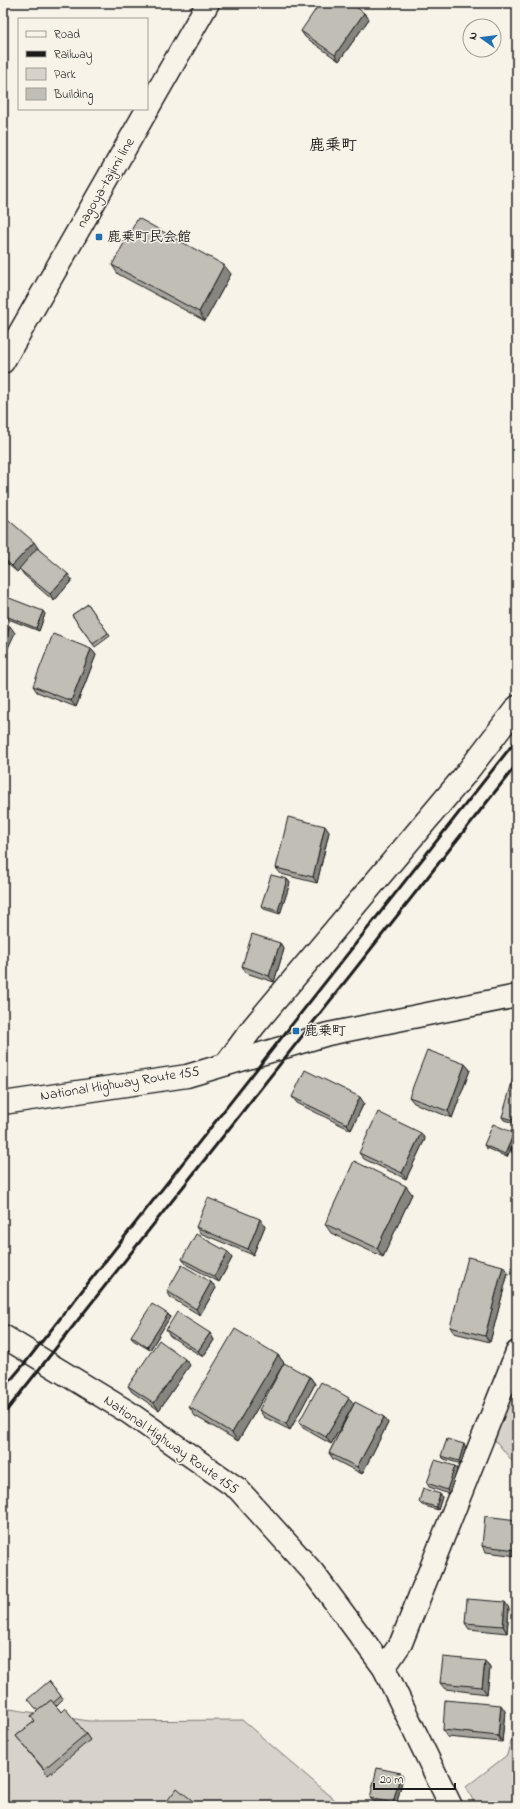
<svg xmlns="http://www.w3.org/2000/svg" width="520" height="1809" font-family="'Indie Flower','Klee One',sans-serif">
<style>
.green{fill:#d7d3cb;stroke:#7a7874}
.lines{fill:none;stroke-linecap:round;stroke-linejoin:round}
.minor-casing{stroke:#1c1c1c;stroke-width:25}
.primary-casing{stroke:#1c1c1c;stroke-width:25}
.trunk-casing{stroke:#1c1c1c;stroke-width:25}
.minor{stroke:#f7f3e8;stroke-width:22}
.primary{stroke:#f7f3e8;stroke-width:22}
.trunk{stroke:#f7f3e8;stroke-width:22}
.rail{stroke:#1c1c1c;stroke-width:3}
.wall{fill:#a5a39c;stroke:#1c1c1c}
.shaded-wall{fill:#86857f;stroke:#1c1c1c}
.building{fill:#c0beb5;stroke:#1c1c1c}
.poi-dot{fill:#1f6fb2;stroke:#f7f3e8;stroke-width:1.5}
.labels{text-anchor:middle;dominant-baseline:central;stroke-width:3;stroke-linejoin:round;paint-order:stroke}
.street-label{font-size:14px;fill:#1c1c1c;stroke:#f7f3e8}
.poi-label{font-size:14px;font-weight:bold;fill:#1c1c1c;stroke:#f7f3e8;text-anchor:start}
.quarter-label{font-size:16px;font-weight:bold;fill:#1c1c1c;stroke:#f7f3e8}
</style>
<rect width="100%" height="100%" fill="#f7f3e8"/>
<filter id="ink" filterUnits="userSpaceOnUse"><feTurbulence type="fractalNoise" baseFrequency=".025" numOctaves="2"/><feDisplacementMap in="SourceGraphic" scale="8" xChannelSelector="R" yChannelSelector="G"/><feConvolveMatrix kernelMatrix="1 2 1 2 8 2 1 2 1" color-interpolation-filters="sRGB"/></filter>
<g filter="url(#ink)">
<!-- green -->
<g class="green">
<path d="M517,1375V1467L495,1440Z"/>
<path d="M3,1708L89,1721L242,1720L342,1806H3Z"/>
<path d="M517,1717V1806H476L466,1787L507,1755Z"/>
</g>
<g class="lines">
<defs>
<g id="minor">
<path d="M226,1064L254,1026L464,776L517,707"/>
<path d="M384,1668L401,1643L517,1352"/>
</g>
<path id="primary" d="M3,362L208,3"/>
<g id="trunk">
<path d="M3,1103L187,1076L328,1034L517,996"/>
<path d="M3,1336L128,1412L238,1489L312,1571L384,1668L451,1806"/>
</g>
</defs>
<!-- minor casing -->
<use href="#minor" class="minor-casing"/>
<!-- primary casing -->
<use href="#primary" class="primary-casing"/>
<!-- trunk casing -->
<use href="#trunk" class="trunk-casing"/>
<!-- minor -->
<use href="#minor" class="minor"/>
<!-- primary -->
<use href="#primary" class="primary"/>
<!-- trunk -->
<use href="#trunk" class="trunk"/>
<!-- rail -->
<g class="rail">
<path d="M3,1389L25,1363L517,739"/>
<path d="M3,1415L517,764"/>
</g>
</g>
<!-- wall -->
<g class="wall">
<path d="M364,13L369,19L339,61L305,37L301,31Z"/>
<path d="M112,265L231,274L205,321L118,274Z"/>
<path d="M3,515L38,548V549L72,580L54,601L24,575L20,569L17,572L3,560Z"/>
<path d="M3,598L45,614L39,631L3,617Z"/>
<path d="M88,604L110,636L95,647L72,615Z"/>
<path d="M91,649L96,655L76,707L37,692L33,686Z"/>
<path d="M329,832L317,883L281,874L276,868Z"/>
<path d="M287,879L290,883L280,914L264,909L261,906Z"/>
<path d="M280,943L284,949L274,982L246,973L242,966Z"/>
<path d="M465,1064L470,1070L452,1118L414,1103L409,1097Z"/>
<path d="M517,1080V1124L504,1120L502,1117Z"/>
<path d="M292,1097L364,1103L351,1130L297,1103Z"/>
<path d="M514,1133L516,1137L507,1157L486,1148L484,1145Z"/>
<path d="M517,1137V1158L515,1157L511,1151Z"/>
<path d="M425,1139L406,1179L364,1159L359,1153Z"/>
<path d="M412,1194L383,1257L331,1233L325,1224Z"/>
<path d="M265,1226L253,1255L200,1233L196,1227Z"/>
<path d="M232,1258L219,1282L187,1265L182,1259Z"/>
<path d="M508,1273L490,1342L454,1333L450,1327Z"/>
<path d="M211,1282L216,1288L200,1315L171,1298L167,1291Z"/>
<path d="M168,1314L170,1317L150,1350L133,1340L131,1336Z"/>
<path d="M166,1330L210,1333L214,1340L203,1357L170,1336Z"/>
<path d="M278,1355L284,1363L238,1441L195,1416L189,1407Z"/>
<path d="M190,1365L159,1410L132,1392L128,1386Z"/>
<path d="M310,1377L315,1384L290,1430L264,1417L259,1410Z"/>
<path d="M349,1398L353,1404L384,1417L388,1423L362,1474L333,1459L329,1453L352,1407L331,1444L303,1428L299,1422Z"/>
<path d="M466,1447L461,1464L444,1459L441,1456Z"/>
<path d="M455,1466L457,1470L449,1494L429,1487L427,1483Z"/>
<path d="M440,1494L442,1497L438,1510L422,1505L419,1502Z"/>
<path d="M517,1520V1556L486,1552L482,1546Z"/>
<path d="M509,1608L507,1633L469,1629L465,1623Z"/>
<path d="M485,1661L490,1668L487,1694L445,1689L440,1683Z"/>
<path d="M49,1681L63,1699L56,1706L61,1712L86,1734L90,1740L48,1775L21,1742L16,1736L35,1721L31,1716L38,1711Z"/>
<path d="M505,1711L502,1742L447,1737L443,1730Z"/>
<path d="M403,1777L396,1806H393L373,1801L370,1798Z"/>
</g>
<!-- shaded-wall -->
<g class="shaded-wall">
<path d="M364,13L369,19L339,61L335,55Z"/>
<path d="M224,265L231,274L205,321L199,312Z"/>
<path d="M34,542L38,548L17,572L12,566Z"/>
<path d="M68,574L72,580L54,601L50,594Z"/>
<path d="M43,611L45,614L39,631L36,628Z"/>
<path d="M10,626L15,633L3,659V643Z"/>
<path d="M91,649L96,655L76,707L71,701Z"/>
<path d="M325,826L329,832L317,883L313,877Z"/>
<path d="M287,879L290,883L280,914L278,911Z"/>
<path d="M280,943L284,949L274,982L269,976Z"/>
<path d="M465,1064L470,1070L452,1118L448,1111Z"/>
<path d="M360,1097L364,1103L351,1130L347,1124Z"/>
<path d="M421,1133L425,1139L406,1179L402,1173Z"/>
<path d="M514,1133L516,1137L507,1157L505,1154Z"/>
<path d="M406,1186L412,1194L383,1257L377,1248Z"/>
<path d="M260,1219L265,1226L253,1255L248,1249Z"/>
<path d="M228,1252L232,1258L219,1282L214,1276Z"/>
<path d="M503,1266L508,1273L490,1342L485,1336Z"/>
<path d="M211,1282L216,1288L200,1315L196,1309Z"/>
<path d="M168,1314L170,1317L150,1350L147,1347Z"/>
<path d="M210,1333L214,1340L203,1357L198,1351Z"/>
<path d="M278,1355L284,1363L238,1441L232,1433Z"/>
<path d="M185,1359L190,1365L159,1410L154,1403Z"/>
<path d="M310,1377L315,1384L290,1430L286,1424Z"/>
<path d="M349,1398L354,1404L331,1444L326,1437Z"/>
<path d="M384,1417L388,1423L362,1474L357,1467Z"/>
<path d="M464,1444L466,1447L461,1464L459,1461Z"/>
<path d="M455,1466L457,1470L449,1494L447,1490Z"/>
<path d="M440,1494L442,1497L438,1510L436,1507Z"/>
<path d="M505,1602L509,1608L507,1633L503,1626Z"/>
<path d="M485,1661L490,1668L487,1694L482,1687Z"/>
<path d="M501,1705L505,1711L502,1742L498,1736Z"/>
<path d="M4,1749L6,1752L3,1756V1750Z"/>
<path d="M401,1773L403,1777L396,1806H395L393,1803Z"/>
</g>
<!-- building -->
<g class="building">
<path d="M320,3H351L364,13L335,55L301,31Z"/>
<path d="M138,218L224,265L199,312L112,265Z"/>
<path d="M3,515L34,542L12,566L3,558Z"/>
<path d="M37,548L68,574L50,594L19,569Z"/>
<path d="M4,596L43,611L36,628L3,615V598Z"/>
<path d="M88,604L108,633L93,644L72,615Z"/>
<path d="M3,623L10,626L3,643Z"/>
<path d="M53,634L91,649L71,701L33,686Z"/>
<path d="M288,817L325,826L313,877L276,868Z"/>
<path d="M271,875L287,879L278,911L261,906Z"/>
<path d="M252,934L280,943L269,976L242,966Z"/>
<path d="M427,1050L465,1064L448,1111L409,1097Z"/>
<path d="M305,1070L360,1097L347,1124L292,1097Z"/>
<path d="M513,1079L517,1080V1121L502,1117Z"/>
<path d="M378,1112L421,1133L402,1173L359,1153Z"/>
<path d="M493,1124L514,1133L505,1154L484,1145Z"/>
<path d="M517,1137V1154L511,1151Z"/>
<path d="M354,1161L406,1186L377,1248L325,1224Z"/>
<path d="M208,1198L260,1219L248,1249L196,1227Z"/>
<path d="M196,1234L228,1252L214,1276L182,1259Z"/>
<path d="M468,1257L503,1266L485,1336L450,1327Z"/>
<path d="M182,1265L211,1282L196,1309L167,1291Z"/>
<path d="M152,1304L168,1314L147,1347L131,1336Z"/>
<path d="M177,1312L210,1333L198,1351L166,1330Z"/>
<path d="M235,1329L278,1355L232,1433L189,1407Z"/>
<path d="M159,1340L185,1359L154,1403L128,1386Z"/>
<path d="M284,1363L310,1377L286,1424L259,1410Z"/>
<path d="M321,1382L349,1398L326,1437L299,1422Z"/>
<path d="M355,1402L384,1417L357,1467L329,1453Z"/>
<path d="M447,1439L464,1444L459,1461L441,1456Z"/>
<path d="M435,1460L455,1466L447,1490L427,1483Z"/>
<path d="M423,1488L440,1494L436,1507L419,1502Z"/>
<path d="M485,1516L517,1520V1550L482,1546Z"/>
<path d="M467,1599L505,1602L503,1626L465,1623Z"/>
<path d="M443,1657L485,1661L482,1687L440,1683Z"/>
<path d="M49,1681L61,1696L53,1703L51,1700L38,1711L28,1699Z"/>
<path d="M51,1700L61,1712L65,1708L86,1734L44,1769L16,1736L35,1721L31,1716Z"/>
<path d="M445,1700L501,1705L498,1736L443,1730Z"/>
<path d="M377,1768L401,1773L393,1803L370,1798Z"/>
<path d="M177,1788L199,1806H163Z"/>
</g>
</g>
<!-- markers -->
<g class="poi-dot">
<rect x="95" y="233" width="8" height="8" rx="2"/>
<rect x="292" y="1027" width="8" height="8" rx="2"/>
</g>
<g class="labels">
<!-- street labels -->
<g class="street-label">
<text transform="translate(106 183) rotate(-60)">nagoya-tajimi line</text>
<text transform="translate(120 1084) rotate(-9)">National Highway Route 155</text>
<text transform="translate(171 1445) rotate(35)">National Highway Route 155</text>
</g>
<!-- poi labels -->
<g class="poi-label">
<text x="107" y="237">鹿乗町民会館</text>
<text x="304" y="1031">鹿乗町</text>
</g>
<!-- quarter labels -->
<g class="quarter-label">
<text x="333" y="146">鹿乗町</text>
</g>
</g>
<!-- margin -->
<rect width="520" height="1809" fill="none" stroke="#f7f3e8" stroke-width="16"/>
<rect x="8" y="8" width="504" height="1793" fill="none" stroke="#1c1c1c" stroke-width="1.5" filter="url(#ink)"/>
<!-- legend -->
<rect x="18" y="18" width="130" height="92" fill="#f7f3e8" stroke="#9f9d96"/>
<rect x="26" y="31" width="20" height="6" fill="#f7f3e8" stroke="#9f9d96"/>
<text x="54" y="38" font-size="12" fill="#1c1c1c">Road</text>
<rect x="26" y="51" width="20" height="6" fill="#1c1c1c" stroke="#9f9d96"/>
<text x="54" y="58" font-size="12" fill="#1c1c1c">Railway</text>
<rect x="26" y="68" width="20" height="12" fill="#d7d3cb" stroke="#9f9d96"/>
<text x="54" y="78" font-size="12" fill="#1c1c1c">Park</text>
<rect x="26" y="88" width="20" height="12" fill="#c0beb5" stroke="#9f9d96"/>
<text x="54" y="98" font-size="12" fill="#1c1c1c">Building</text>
<!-- north arrow -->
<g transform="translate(482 38) rotate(284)"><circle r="19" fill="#f7f3e8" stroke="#9f9d96"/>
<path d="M0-3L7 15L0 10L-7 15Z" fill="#1f6fb2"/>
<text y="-6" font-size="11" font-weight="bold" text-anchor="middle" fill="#1c1c1c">N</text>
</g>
<!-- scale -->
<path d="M374 1783v6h81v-6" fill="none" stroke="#1c1c1c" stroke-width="2"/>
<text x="380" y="1783" font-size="12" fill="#1c1c1c" stroke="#f7f3e8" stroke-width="3" paint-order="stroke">20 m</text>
</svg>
